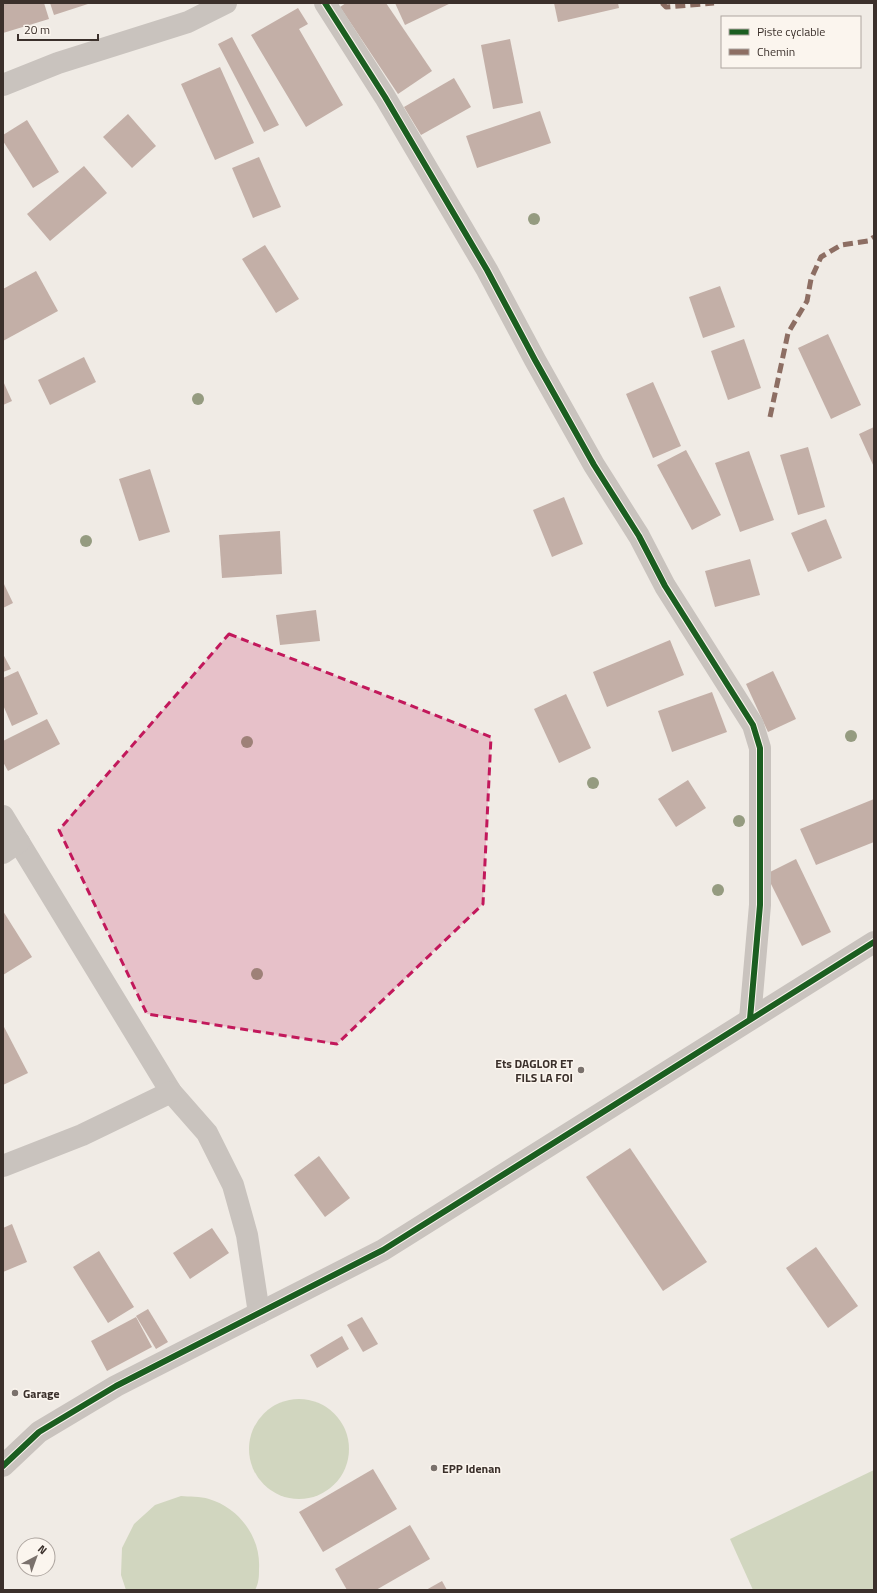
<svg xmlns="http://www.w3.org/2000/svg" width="877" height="1593" font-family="'Titillium Web',sans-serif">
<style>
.green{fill:#d1d6bf}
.building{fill:#c3afa7}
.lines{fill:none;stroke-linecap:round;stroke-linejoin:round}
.street{stroke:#c9c3be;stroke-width:22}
.quiet{stroke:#8d6e63;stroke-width:5;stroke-dasharray:10 5;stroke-linecap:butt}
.cycleway-casing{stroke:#fbf5ee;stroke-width:8}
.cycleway{stroke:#1b5e20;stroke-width:6}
.tree{fill:#959b80}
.marked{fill:#c2185b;fill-opacity:0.2;stroke:#c2185b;stroke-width:3;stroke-dasharray:8 5;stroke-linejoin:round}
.poi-dot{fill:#7a716c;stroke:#fbf5ee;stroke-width:1.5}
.labels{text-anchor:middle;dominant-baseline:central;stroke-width:3;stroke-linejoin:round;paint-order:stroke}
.poi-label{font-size:12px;font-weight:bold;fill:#3b302b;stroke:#fbf5ee;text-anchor:start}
</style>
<rect width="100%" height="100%" fill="#f0ebe5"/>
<!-- green -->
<g class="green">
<circle cx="299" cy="1449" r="50"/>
<path d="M874,1470V1590H753L730,1539Z"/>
<path d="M181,1496C189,1497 200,1496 209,1499C239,1508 261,1537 259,1569C259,1576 259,1583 255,1590H126L121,1575L122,1548L134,1524L155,1505Z"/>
</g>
<!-- building -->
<g class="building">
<path d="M3,3H44L49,19L3,33Z"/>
<path d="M50,3H91L54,15Z"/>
<path d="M346,3H386L432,71L398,94L340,7Z"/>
<path d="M395,3H451L405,25Z"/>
<path d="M554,3H618L619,8L558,22Z"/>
<path d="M298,8L308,24L299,29L343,105L306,127L251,35Z"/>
<path d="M232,37L279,125L264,132L218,44Z"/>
<path d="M510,39L523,103L493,109L481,45Z"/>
<path d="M220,67L254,143L215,160L181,84Z"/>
<path d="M454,78L471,107L421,135L404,107Z"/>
<path d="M540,111L551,143L477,168L466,136Z"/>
<path d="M128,114L156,146L132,168L103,137Z"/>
<path d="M27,120L59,172L33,188L3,141V135Z"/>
<path d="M259,157L281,207L253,218L232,168Z"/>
<path d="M84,166L107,193L50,241L27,214Z"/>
<path d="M265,245L299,299L276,313L242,259Z"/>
<path d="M36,271L58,311L3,341V289Z"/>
<path d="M720,286L735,327L703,338L689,297Z"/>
<path d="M828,334L861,405L831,419L798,348Z"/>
<path d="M744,339L761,388L728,400L711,351Z"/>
<path d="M84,357L96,382L50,405L38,380Z"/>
<path d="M3,381L12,401L3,405Z"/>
<path d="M653,382L681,446L653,458L626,394Z"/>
<path d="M874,427V467L859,434Z"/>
<path d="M808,447L825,507L798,515L780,455Z"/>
<path d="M686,450L721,515L692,530L657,465Z"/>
<path d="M749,451L774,520L740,532L715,463Z"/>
<path d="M150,469L170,532L139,541L119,479Z"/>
<path d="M564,497L583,544L552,557L533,510Z"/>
<path d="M826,519L842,558L808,572L791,533Z"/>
<path d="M280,531L282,574L222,578L219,535Z"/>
<path d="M750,559L760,595L715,607L705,571Z"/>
<path d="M3,582L13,603L3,608Z"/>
<path d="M316,610L320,641L280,645L276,615Z"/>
<path d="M670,640L684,675L607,707L593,672Z"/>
<path d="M3,654L11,669L3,672Z"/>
<path d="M18,671L38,714L12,726L3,705V678Z"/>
<path d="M773,671L796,719L768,732L746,684Z"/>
<path d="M712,692L727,732L672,752L658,711Z"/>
<path d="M566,694L591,748L559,763L534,709Z"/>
<path d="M47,719L60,744L8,771L3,762V741Z"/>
<path d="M688,780L706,808L676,827L658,799Z"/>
<path d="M874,799V842L816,865L800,829Z"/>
<path d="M796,859L831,932L802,946L766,874Z"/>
<path d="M3,911L32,957L3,975Z"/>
<path d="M3,1025L28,1073L3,1085Z"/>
<path d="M630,1148L707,1262L663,1291L586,1177Z"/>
<path d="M319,1156L350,1198L325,1217L294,1175Z"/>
<path d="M12,1224L27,1262L3,1272V1228Z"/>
<path d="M212,1228L229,1253L190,1279L173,1253Z"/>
<path d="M816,1247L858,1306L828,1328L786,1268Z"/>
<path d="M99,1251L134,1307L108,1323L73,1267Z"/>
<path d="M148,1309L168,1342L156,1349L136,1316Z"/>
<path d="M136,1317L152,1347L107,1371L91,1341Z"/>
<path d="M362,1317L378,1344L363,1352L347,1325Z"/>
<path d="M342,1336L349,1349L317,1368L310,1355Z"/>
<path d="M373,1469L397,1509L323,1552L299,1512Z"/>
<path d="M410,1525L430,1559L376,1590H347L335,1569Z"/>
<path d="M442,1581L447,1590H426Z"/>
</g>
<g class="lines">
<!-- street -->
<g class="street">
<path d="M325,3L385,97L487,270L535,360L594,465L639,536L665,586L753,725L760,748V905L750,1019"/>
<path d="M3,85L58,63L188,22L226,3"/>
<path d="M3,816L171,1092L207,1133L233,1185L247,1235L259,1313"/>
<path d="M3,853L19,842"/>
<path d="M3,1166L82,1135L171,1092"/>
<path d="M3,1466L39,1432L116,1386L383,1250L874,942"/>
</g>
<!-- quiet -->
<g class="quiet">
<path d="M662,3L666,7L714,3"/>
<path d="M770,417L788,333L807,301L811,279L821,257L841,245L868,241L874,237"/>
</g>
<defs>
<g id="cycleway">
<path d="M325,3L385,97L487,270L535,360L594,465L639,536L665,586L753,725L760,748V905L750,1019"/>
<path d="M3,1466L39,1432L116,1386L383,1250L874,942"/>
</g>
</defs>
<!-- cycleway casing -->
<use href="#cycleway" class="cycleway-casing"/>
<!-- cycleway -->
<use href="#cycleway" class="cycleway"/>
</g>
<!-- trees -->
<g class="tree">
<circle cx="534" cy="219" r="6"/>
<circle cx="198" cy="399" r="6"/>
<circle cx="86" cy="541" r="6"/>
<circle cx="851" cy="736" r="6"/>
<circle cx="247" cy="742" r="6"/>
<circle cx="593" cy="783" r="6"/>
<circle cx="739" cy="821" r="6"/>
<circle cx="718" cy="890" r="6"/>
<circle cx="257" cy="974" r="6"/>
</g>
<!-- marked area -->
<path class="marked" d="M229,634L491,737L483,904L337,1044L147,1014L59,830Z"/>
<!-- markers -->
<g class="poi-dot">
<circle cx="581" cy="1070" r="4"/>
<circle cx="15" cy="1393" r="4"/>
<circle cx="434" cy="1468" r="4"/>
</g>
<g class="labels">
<!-- poi labels -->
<g class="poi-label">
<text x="573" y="1063" text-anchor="end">Ets DAGLOR ET<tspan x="573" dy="14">FILS LA FOI</tspan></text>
<text x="23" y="1393">Garage</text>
<text x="442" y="1468">EPP Idenan</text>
</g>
</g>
<!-- border -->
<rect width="877" height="1593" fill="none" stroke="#3b302b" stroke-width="8"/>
<!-- legend -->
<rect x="721" y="16" width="140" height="52" fill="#fbf5ee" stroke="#aea6a0"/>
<rect x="729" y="29" width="20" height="6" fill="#1b5e20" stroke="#aea6a0"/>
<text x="757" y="36" font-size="12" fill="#3b302b">Piste cyclable</text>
<rect x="729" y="49" width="20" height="6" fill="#8d6e63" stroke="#aea6a0"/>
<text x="757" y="56" font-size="12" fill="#3b302b">Chemin</text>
<!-- north arrow -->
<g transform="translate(36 1557) rotate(41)"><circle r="19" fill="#fbf5ee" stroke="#aea6a0"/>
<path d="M0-3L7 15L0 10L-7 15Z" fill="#7a716c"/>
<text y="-6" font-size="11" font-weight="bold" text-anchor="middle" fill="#3b302b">N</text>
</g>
<!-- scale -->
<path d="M18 34v6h80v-6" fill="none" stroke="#3b302b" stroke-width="2"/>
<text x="24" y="34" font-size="12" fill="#3b302b" stroke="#fbf5ee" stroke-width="3" paint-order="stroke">20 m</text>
</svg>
